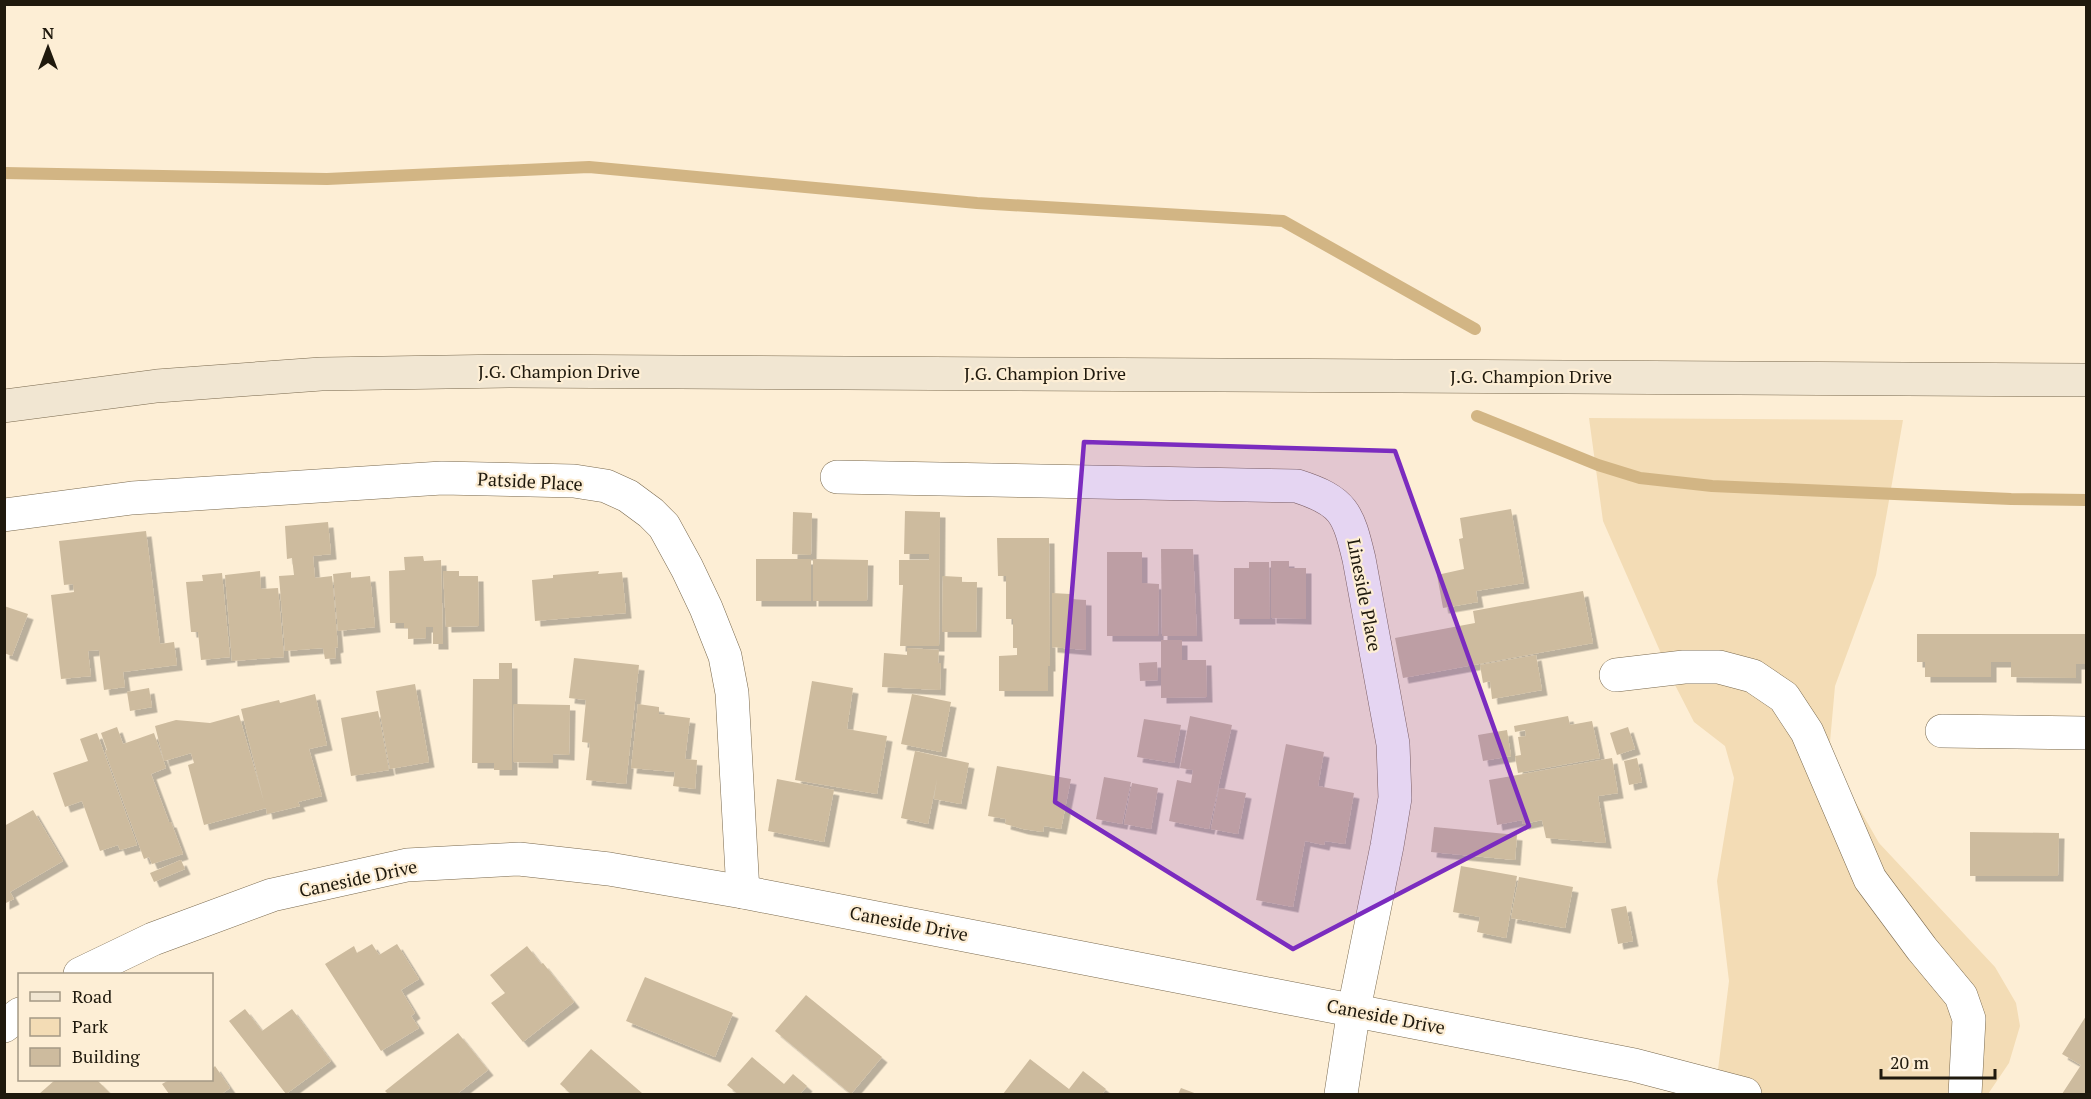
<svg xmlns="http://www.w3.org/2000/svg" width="2091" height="1099" font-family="'PT Serif',serif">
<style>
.green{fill:#f3dcb5}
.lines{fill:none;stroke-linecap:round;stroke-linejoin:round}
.stream{stroke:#d2b584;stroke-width:12}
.building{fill:#cdbb9e;filter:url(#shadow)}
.minor-casing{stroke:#79694e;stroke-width:34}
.secondary-casing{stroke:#79694e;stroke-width:34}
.minor{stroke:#fff;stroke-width:33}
.secondary{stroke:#f1e6d2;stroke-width:33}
.marked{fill:#7b2cbf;fill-opacity:0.2;stroke:#7b2cbf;stroke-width:4.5;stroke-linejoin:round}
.labels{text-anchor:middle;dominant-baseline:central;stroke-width:4.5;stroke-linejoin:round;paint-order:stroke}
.street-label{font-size:18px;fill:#1f190d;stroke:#fdeed5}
</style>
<defs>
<filter id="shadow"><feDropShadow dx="5.5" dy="5.5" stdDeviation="0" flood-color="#0004"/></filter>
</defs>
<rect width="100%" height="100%" fill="#fdeed5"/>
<!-- green -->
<path class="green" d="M1589,418L1903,420L1876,575L1835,686L1830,742L1843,780L1879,843L1995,967L2016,1003L2020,1026L2009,1063L1988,1094H1715L1729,981L1717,881L1734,778L1725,746L1694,722L1674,683L1603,521Z"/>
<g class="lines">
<!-- stream -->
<g class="stream">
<path d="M4,173L327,179L589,167L977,203L1283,221L1475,329"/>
<path d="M1477,416L1598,465L1640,478L1712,486L2011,499L2086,500"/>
</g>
</g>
<!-- building -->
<g class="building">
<path d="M1511,509L1524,583L1476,591L1478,602L1443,608L1437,575L1464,569L1459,539L1463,538L1460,518Z"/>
<path d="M905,511L940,512L939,646H900L903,585H899V560H929V554H904Z"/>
<path d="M793,512L812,513L811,555L792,554Z"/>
<path d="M328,522L331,554L313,556L315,578L332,576L338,647L335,648L336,658L325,659L323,648L285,651L279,576L294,575L292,558L287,559L285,526Z"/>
<path d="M146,531L160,644L174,642L177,665L123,672L125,687L104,690L99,650L88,651L91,676L61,679L51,595L74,592L73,584L64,585L59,541Z"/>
<path d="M997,538H1049L1050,666H1048V691H999V656L1017,655V648H1013V619H1006V576H998Z"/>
<path d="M1161,549H1193L1197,636H1162Z"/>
<path d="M1107,552H1142V583L1159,584L1158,636H1107Z"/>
<path d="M423,556L424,561L441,560L443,644H433V627H426V638L408,639V628H404V623H390L389,571L405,570L404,557Z"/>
<rect x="756" y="559" width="55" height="42"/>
<path d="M813,559L868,560L867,601H813Z"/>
<path d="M1271,561H1289V568H1306V619L1271,618Z"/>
<path d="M1249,562H1269L1270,619H1234V568H1249Z"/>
<path d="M260,571L261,589L278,588L284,657L232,661L225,575Z"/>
<path d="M443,571H459V576H478L479,626L446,627Z"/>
<path d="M599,571L598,574L622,572L626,613L535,621L532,580L553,578V575Z"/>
<path d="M351,572V578L370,576L375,627L338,631L333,574Z"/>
<path d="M222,573L230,657L201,660L198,632H191L186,582L203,581L202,575Z"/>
<path d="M943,576L962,577V582H977L976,632H942Z"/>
<path d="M1583,591L1593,643L1403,678L1395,638L1475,623L1473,611Z"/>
<path d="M1052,593L1070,594V599L1086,600V650L1052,647Z"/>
<path d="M4,606L28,614L12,656L4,653Z"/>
<path d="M1917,634H2086V664H2076V678L2011,677V662H1991V677H1925V662H1917Z"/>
<path d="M1161,640H1182V660H1206L1207,697L1161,698Z"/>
<path d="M907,648L939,650L938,663H941L940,690L882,687L884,653L907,655Z"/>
<path d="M1536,655L1542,690L1492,699L1490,681L1483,683L1480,665Z"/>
<path d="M574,658L639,665L626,784L586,780L590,743L582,742L586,700L569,698Z"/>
<path d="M1157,662L1158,680L1140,681L1139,663Z"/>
<path d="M499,663H512V770H494V763H472L473,679H499Z"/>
<path d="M812,681L853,688L847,729L887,736L877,794L795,780Z"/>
<path d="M415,684L429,762L390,769L376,691Z"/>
<path d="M149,688L152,707L130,711L127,692Z"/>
<path d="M315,694L327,745L309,749L322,796L298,802L300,806L267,814L266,808L204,825L188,765L194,763L191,753L164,761L155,726L176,720L210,723L239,715L264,802L241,709L279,700L280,703Z"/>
<path d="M912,694L951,702L941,752L901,744Z"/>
<path d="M514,704L570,705L569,755L553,754V763L513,762Z"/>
<path d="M638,704L659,707V714L690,718L685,759L697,760L695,789L673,786L675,772L631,768Z"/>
<path d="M378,711L389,770L351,776L341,718Z"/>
<path d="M1190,716L1232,725L1209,829L1169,821L1177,780L1191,783L1193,770L1180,768Z"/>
<path d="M1568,716L1570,725L1592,721L1600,758L1518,773L1515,756L1521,755L1518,737L1526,736L1525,730L1515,732L1514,726Z"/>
<path d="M1144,719L1181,725L1174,763L1137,757Z"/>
<path d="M117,727L123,744L154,733L166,768L151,774L169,822H171L183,854L152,864L149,857L144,859L105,751L107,750L101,733Z"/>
<path d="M1628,727L1635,749L1617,755L1610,733Z"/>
<path d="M1507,730L1511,756L1483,761L1478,735Z"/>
<path d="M97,733L137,845L120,850L118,845L100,851L82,801L65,807L53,773L88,761L80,739Z"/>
<path d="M1286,744L1324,752L1318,786L1354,793L1345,844L1325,841L1324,845L1305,841L1293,907L1256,900Z"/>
<path d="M915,751L969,763L961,804L934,799L937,779L928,824L901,818Z"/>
<path d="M1612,758L1618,793L1598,796L1606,843L1546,838L1542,820L1523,824L1522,820L1497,825L1489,780Z"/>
<path d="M1637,758L1642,782L1629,785L1624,761Z"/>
<path d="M997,766L1071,779L1061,829L1044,826L1043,832L1023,829L1005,824L1006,819L988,816Z"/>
<path d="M1104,777L1131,782L1122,824L1096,819Z"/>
<path d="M777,779L834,790L824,842L768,831Z"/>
<path d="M1132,783L1158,788L1151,829L1124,824Z"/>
<path d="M1219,788L1246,793L1238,834L1211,829Z"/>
<path d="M33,810L63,861L10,892L14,899L4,904V826Z"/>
<path d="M1434,827L1517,835L1515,860L1431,852Z"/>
<path d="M1970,832L2059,833L2058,876H1970Z"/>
<path d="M181,860L185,869L154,882L150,873Z"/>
<path d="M1461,866L1517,876L1506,938L1477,932L1480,917L1453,912Z"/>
<path d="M1519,877L1573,887L1565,928L1511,918Z"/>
<path d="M1626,906L1633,941L1618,944L1611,909Z"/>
<path d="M372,944L379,955L397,944L419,979L401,990L415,1013L411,1016L419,1028L381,1051L325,964L354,946L357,953Z"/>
<path d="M527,946L541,964L543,963L574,1002L523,1042L491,1003L505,993L490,975Z"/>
<path d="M645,977L733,1013L715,1057L626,1021Z"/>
<path d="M806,995L882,1057L851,1094L775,1031Z"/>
<path d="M245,1009L262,1031L292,1009L331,1061L286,1094L229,1021Z"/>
<path d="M2086,1016V1094H2062L2081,1065L2062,1054Z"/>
<path d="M458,1033L488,1070L457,1094H388L385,1091Z"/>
<path d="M591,1049L643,1094H571L560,1084Z"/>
<path d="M752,1057L784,1084L793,1074L807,1086L800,1094H738L727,1085Z"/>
<path d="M1030,1059L1069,1089L1083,1071L1106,1089L1102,1094H1003Z"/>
<path d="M215,1066L230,1088L223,1093L224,1094H169L162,1084L169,1080H212V1069Z"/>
<path d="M55,1080H97L111,1094H39Z"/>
<path d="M1181,1088L1197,1094H1178Z"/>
</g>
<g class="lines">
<defs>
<g id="minor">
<path d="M837,477L1297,486C1344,501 1348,513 1359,559L1393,744L1395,798L1387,846L1354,1009L1341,1094"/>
<path d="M4,515L132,498L442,478L574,481L606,486L628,496L651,513L664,526L687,568L706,608L725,656L732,693L743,892"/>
<path d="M1616,675L1684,667H1719L1753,676L1784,697L1807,732L1870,879L1922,949L1961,996L1969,1019L1965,1094"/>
<path d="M1942,731L2086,733"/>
<path d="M80,974L153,939L272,895L407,865L519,859L609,869L743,892L1634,1065L1745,1094"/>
<path d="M4,1026L20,1014"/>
</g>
<path id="secondary" d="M4,406L157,386L321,374L509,371L2086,380"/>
</defs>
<!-- minor casing -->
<use href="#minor" class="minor-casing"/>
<!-- secondary casing -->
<use href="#secondary" class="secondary-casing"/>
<!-- minor -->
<use href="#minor" class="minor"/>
<!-- secondary -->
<use href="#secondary" class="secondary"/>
</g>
<!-- marked area -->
<path class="marked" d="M1084,442L1395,451L1529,826L1293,949L1055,802Z"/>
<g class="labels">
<!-- street labels -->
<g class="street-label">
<text x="559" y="371">J.G. Champion Drive</text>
<text x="1045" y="373">J.G. Champion Drive</text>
<text x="1531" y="376">J.G. Champion Drive</text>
<text transform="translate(530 481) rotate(3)">Patside Place</text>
<text transform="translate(1365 595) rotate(79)">Lineside Place</text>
<text transform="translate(358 878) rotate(-12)">Caneside Drive</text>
<text transform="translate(909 923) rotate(11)">Caneside Drive</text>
<text transform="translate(1386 1016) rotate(11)">Caneside Drive</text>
</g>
</g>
<!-- border -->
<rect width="2091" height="1099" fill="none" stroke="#1f190d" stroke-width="12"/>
<!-- legend -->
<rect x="18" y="973" width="195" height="108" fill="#fdeed5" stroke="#a49985" stroke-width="1.5"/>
<rect x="30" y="992" width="30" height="9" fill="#f1e6d2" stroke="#a49985" stroke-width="1.5"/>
<text x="72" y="1003" font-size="18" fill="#1f190d">Road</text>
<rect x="30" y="1018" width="30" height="18" fill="#f3dcb5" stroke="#a49985" stroke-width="1.5"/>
<text x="72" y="1033" font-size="18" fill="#1f190d">Park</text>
<rect x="30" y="1048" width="30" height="18" fill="#cdbb9e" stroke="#a49985" stroke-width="1.5"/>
<text x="72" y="1063" font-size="18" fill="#1f190d">Building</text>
<!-- north arrow -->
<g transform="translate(48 48)" stroke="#fdeed5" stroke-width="4.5" paint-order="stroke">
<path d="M0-4.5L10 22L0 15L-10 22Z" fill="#1f190d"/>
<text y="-9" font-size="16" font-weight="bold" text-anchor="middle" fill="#1f190d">N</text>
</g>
<!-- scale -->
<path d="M1881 1069v9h114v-9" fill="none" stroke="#1f190d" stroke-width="3"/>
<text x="1890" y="1069" font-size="18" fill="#1f190d" stroke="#fdeed5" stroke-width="4.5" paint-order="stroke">20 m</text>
</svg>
